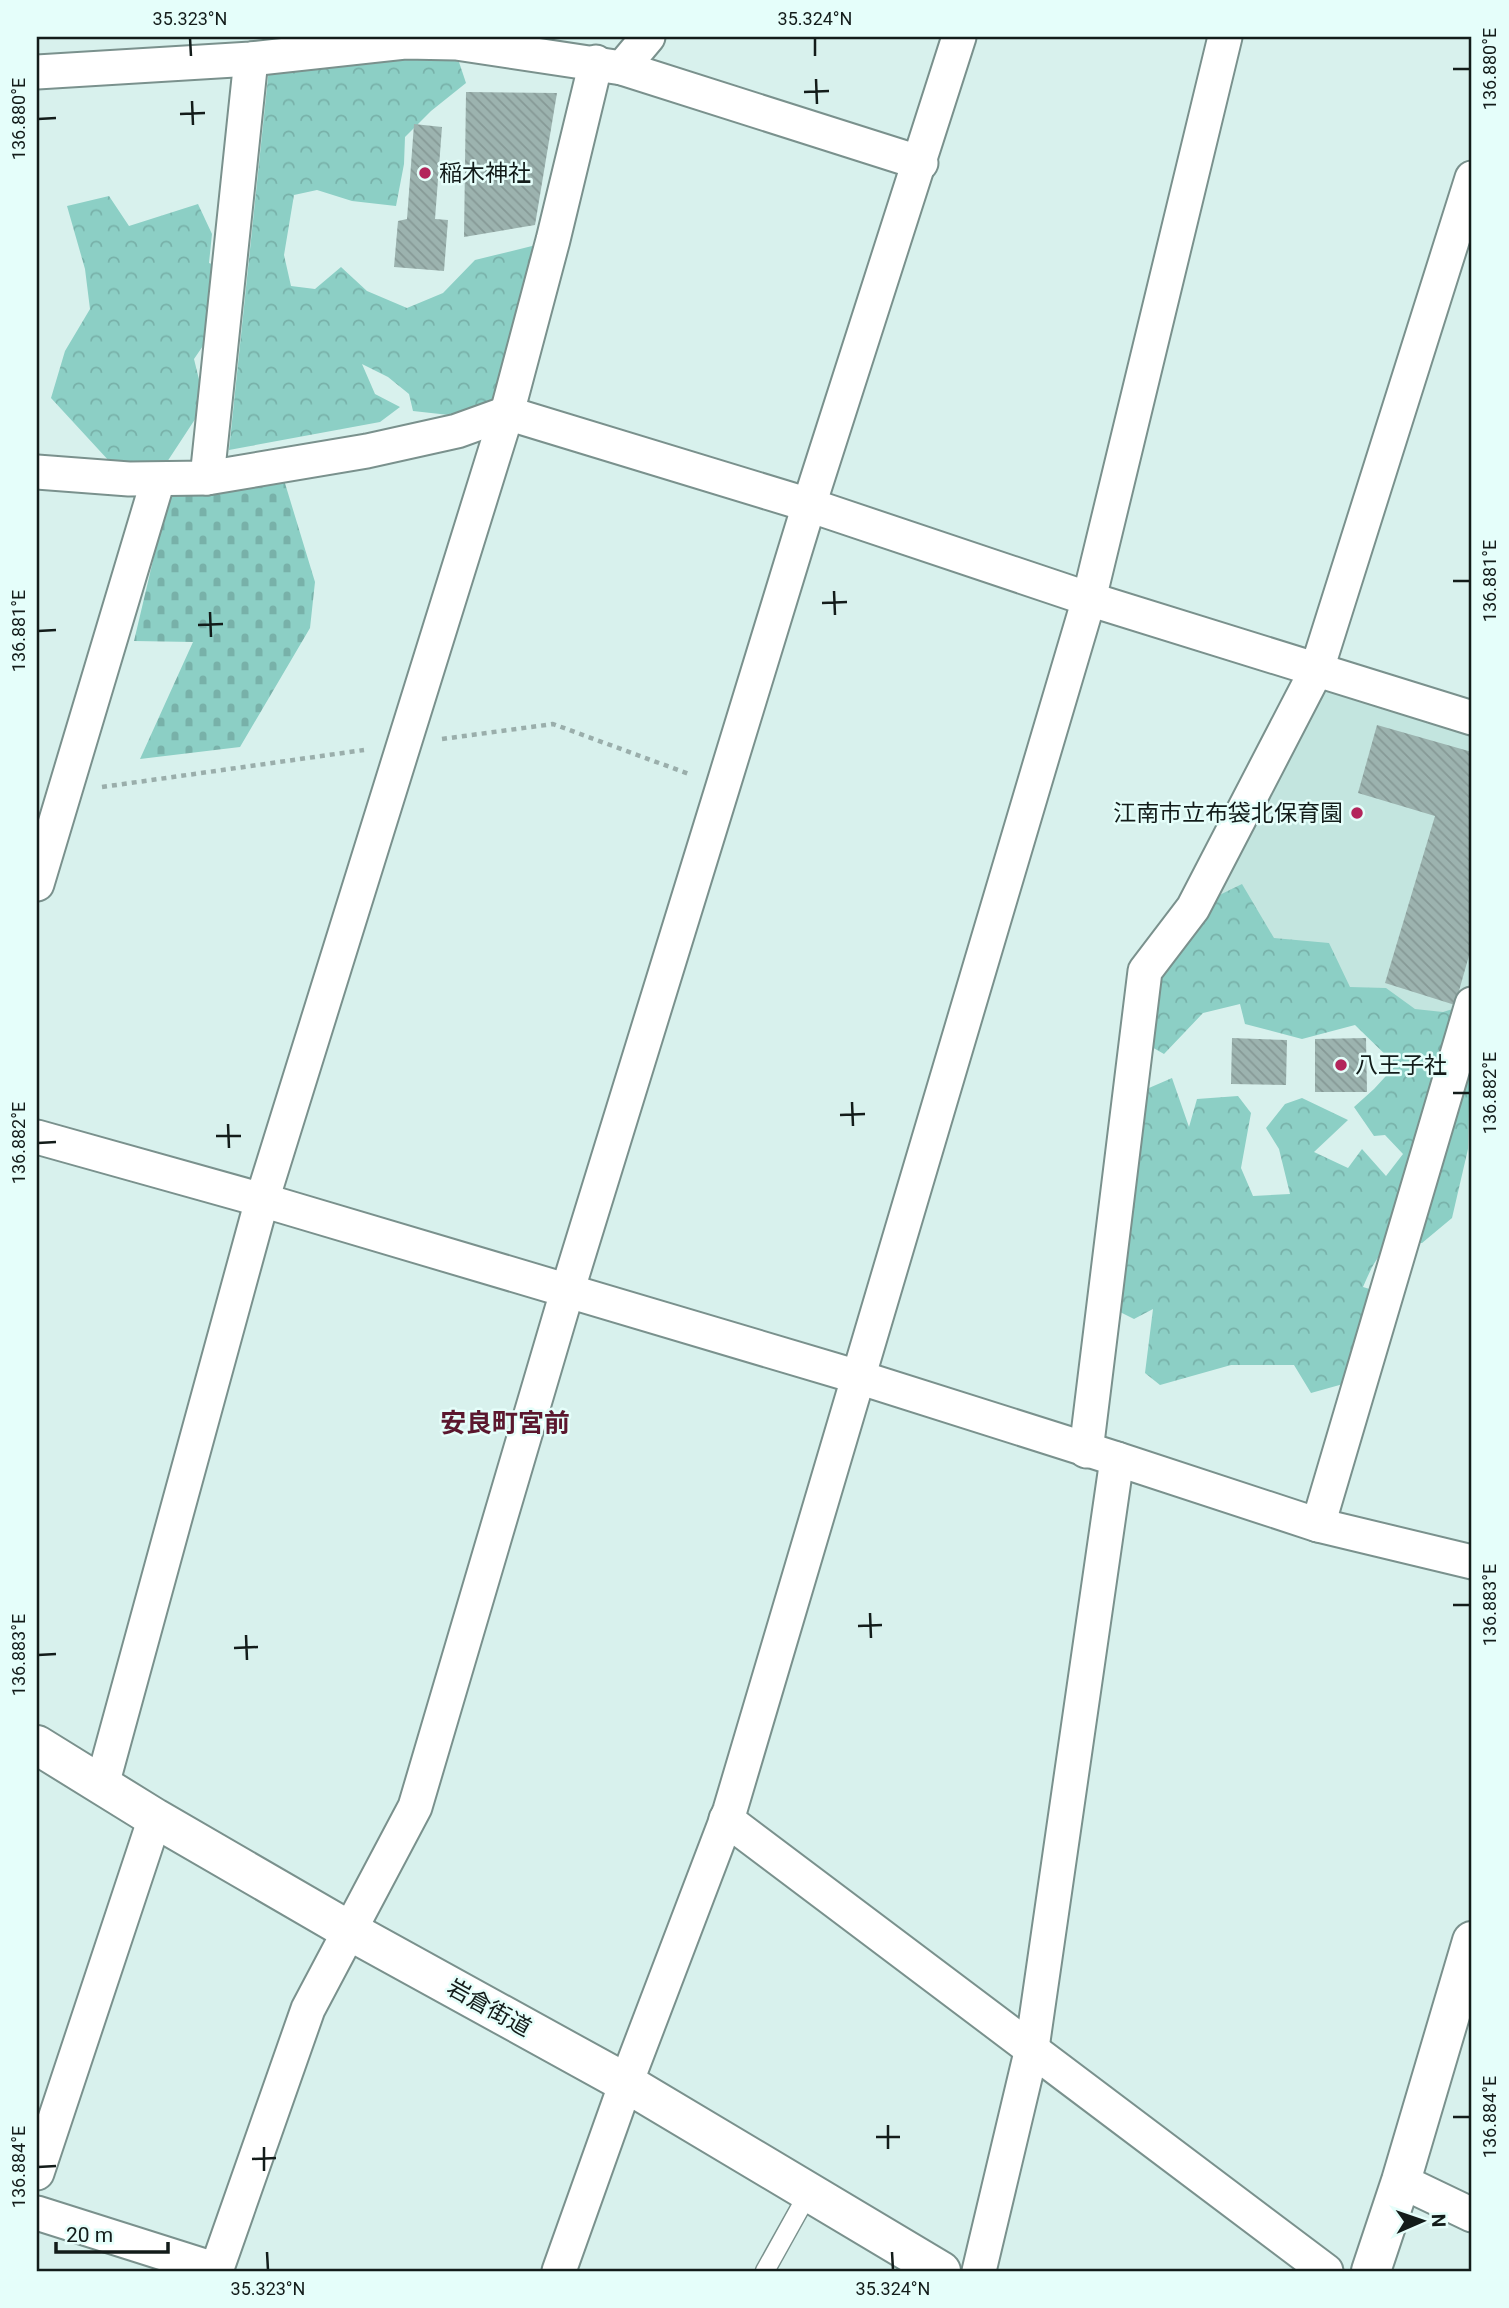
<svg xmlns="http://www.w3.org/2000/svg" width="1509" height="2308" font-family="Roboto,'Noto Sans JP',sans-serif">
<style>
.built{fill:#c3e5df}
.forest{fill:url(#forest-crowns)}
.cemetery{fill:url(#cemetery-stones)}
.building{fill:url(#building-back-hatch)}
.lines{fill:none;stroke-linecap:round;stroke-linejoin:round}
.service-casing{stroke:#7a918d;stroke-width:21}
.minor-casing{stroke:#7a918d;stroke-width:37}
.tertiary-casing{stroke:#7a918d;stroke-width:42}
.path{stroke:#9aaeab;stroke-width:4.5;stroke-dasharray:5 5;stroke-linecap:butt}
.service{stroke:#fff;stroke-width:18}
.minor{stroke:#fff;stroke-width:33}
.tertiary{stroke:#fff;stroke-width:38}
.ticks{fill:none;stroke:#131c1a;stroke-width:2.5}
.poi-dot{fill:#b3255b;stroke:#e5fefa;stroke-width:2.5}
.labels{text-anchor:middle;dominant-baseline:central;stroke-width:5;stroke-linejoin:round;paint-order:stroke}
.poi-label{font-size:23px;fill:#131c1a;stroke:#e5fefa;text-anchor:start}
.street-label{font-size:23px;fill:#131c1a;stroke:#e5fefa}
.quarter-label{font-size:26px;font-weight:bold;fill:#5b172e;stroke:#e5fefa}
.neatline{fill:none;stroke:#131c1a;stroke-width:2.5}
.ticks-label{font-size:18px;text-anchor:middle;fill:#131c1a}
</style>
<defs>
<pattern id="forest-crowns" width="20" height="18" patternUnits="userSpaceOnUse" patternTransform="scale(1.75)"><rect width="20" height="18" fill="#8ccfc5"/><path d="M2 6a3 3 0 1 1 6 0M12 15a3 3 0 1 1 6 0" fill="none" stroke="#78b1a9"/></pattern>
<pattern id="cemetery-stones" width="16" height="16" patternUnits="userSpaceOnUse" patternTransform="scale(1.75)"><rect width="16" height="16" fill="#8ccfc5"/><path d="M2 7V4a2 2 0 0 1 4 0v3zM10 15v-3a2 2 0 0 1 4 0v3z" fill="#78b1a9"/></pattern>
<pattern id="building-back-hatch" width="6" height="6" patternUnits="userSpaceOnUse" patternTransform="scale(1.75)"><rect width="6" height="6" fill="#9cb3af"/><path d="M-1 5l2 2M0 0l6 6M5-1l2 2" fill="none" stroke="#869996"/></pattern>
</defs>
<rect width="100%" height="100%" fill="#d8f1ed"/>
<!-- built -->
<path class="built" d="M1317,669L1472,718V1006L1464,1033L1168,941Z"/>
<!-- forest -->
<g class="forest">
<path d="M416,50L459,62L466,83L431,111L405,137L404,164L396,206L352,201L317,190L294,195L284,255L291,286L315,289L341,267L367,291L407,308L443,293L475,260L536,245L503,401L449,415L413,411L409,394L388,377L362,364L375,394L400,407L380,422L229,450L269,68Z"/>
<path d="M109,196L129,226L198,204L212,234L209,263L236,273L207,340L194,359L205,404L167,462H110L51,398L65,351L90,309L85,269L67,206Z"/>
<path d="M1242,884L1274,938L1329,943L1350,987L1386,988L1415,1009L1443,1012L1472,1003V1072L1469,1102L1468,1149L1452,1218L1422,1243C1382,1243 1378,1253 1363,1287L1386,1294L1361,1379L1311,1393L1294,1365H1231L1160,1385L1145,1373L1153,1309L1134,1319L1104,1304L1142,1091L1172,1078L1189,1127L1197,1099L1238,1096L1251,1113L1241,1168L1253,1196L1290,1194L1279,1149L1266,1128L1285,1104L1302,1098L1348,1120L1314,1152L1348,1168L1362,1149L1386,1176L1403,1154L1385,1135L1374,1136L1354,1107L1374,1089L1396,1065L1355,1025L1302,1039L1245,1024L1240,1004L1203,1013L1164,1054L1143,1042L1156,982L1193,908Z"/>
</g>
<!-- cemetery -->
<path class="cemetery" d="M284,480L315,582L310,628L240,747L140,759L193,642L134,641L168,497Z"/>
<!-- building -->
<g class="building">
<path d="M466,92L557,93L535,225L464,237Z"/>
<path d="M414,124L442,127L435,219L448,220L444,271L394,267L398,221L407,219Z"/>
<path d="M1377,725L1472,752V945L1455,1005L1385,983L1435,816L1358,793Z"/>
<path d="M1232,1038L1287,1040L1286,1085L1231,1084Z"/>
<path d="M1366,1038L1367,1092H1315V1039Z"/>
</g>
<g class="lines">
<defs>
<path id="service" d="M765,2271L809,2192"/>
<g id="minor">
<path d="M622,68L921,163"/>
<path d="M37,72L251,59L405,42L456,43L622,68L648,37"/>
<path d="M37,472L129,479L207,478L367,451L457,431L507,413L809,505L1089,599L1472,718"/>
<path d="M207,478L251,59"/>
<path d="M37,884L158,480"/>
<path d="M37,1137L262,1200L858,1377L1117,1459L1318,1525L1472,1562"/>
<path d="M1086,1451L1145,971L1193,908L1317,669L1472,178"/>
<path d="M1318,1525L1472,1004"/>
<path d="M102,1785L262,1200L507,413L553,240L596,62"/>
<path d="M726,1819L1326,2271"/>
<path d="M37,2173L155,1818"/>
<path d="M1401,2181L1472,2215"/>
<path d="M37,2213L217,2270"/>
<path d="M216,2271L308,2009L415,1807L567,1292L723,786L809,505L959,37"/>
<path d="M559,2271L626,2083L730,1810L1089,599L1225,37"/>
<path d="M979,2271L1032,2048L1117,1459"/>
</g>
<g id="tertiary">
<path d="M37,1745L155,1818L350,1931L626,2083L941,2271"/>
<path d="M1371,2271L1401,2181L1472,1941"/>
</g>
</defs>
<!-- service casing -->
<use href="#service" class="service-casing"/>
<!-- minor casing -->
<use href="#minor" class="minor-casing"/>
<!-- tertiary casing -->
<use href="#tertiary" class="tertiary-casing"/>
<!-- path -->
<g class="path">
<path d="M442,739L553,724L689,774"/>
<path d="M102,787L364,750"/>
</g>
<!-- service -->
<use href="#service" class="service"/>
<!-- minor -->
<use href="#minor" class="minor"/>
<!-- tertiary -->
<use href="#tertiary" class="tertiary"/>
</g>
<!-- ticks -->
<path class="ticks" d="M190,38L191,56M815,38V56M1453,69H1470M816,79L817,104M804,92L829,91M192,101L193,125M180,114L205,113M38,119L56,118M1453,581H1470M834,591L835,615M822,603L847,602M210,612L211,637M198,625L223,624M38,631L56,630M1453,1093H1470M852,1102L853,1126M840,1115L865,1114M228,1124L229,1148M216,1136H241M38,1143L56,1142M1453,1605H1470M870,1613L871,1638M858,1626L882,1625M246,1635L247,1660M234,1648L258,1647M38,1655L56,1654M1453,2117H1470M888,2125V2149M876,2137H900M264,2147V2171M252,2159L276,2158M38,2167L56,2166M267,2252L268,2270M892,2252L893,2270"/>
<!-- markers -->
<g class="poi-dot">
<circle cx="425" cy="173" r="7"/>
<circle cx="1357" cy="813" r="7"/>
<circle cx="1341" cy="1065" r="7"/>
</g>
<g class="labels">
<!-- poi labels -->
<g class="poi-label">
<text x="439" y="173">稲木神社</text>
<text x="1343" y="813" text-anchor="end">江南市立布袋北保育園</text>
<text x="1355" y="1065">八王子社</text>
</g>
<!-- street labels -->
<g class="street-label">
<text transform="translate(489 2008) rotate(29)">岩倉街道</text>
</g>
<!-- quarter labels -->
<g class="quarter-label">
<text x="505" y="1423">安良町宮前</text>
</g>
</g>
<!-- border -->
<rect width="1509" height="2308" fill="none" stroke="#e5fefa" stroke-width="77"/>
<!-- north arrow -->
<g transform="translate(1422 2221) rotate(88)" stroke="#e5fefa" stroke-width="5" paint-order="stroke">
<path d="M0-5L12 26L0 18L-12 26Z" fill="#131c1a"/>
<text y="-10" font-size="19" font-weight="bold" text-anchor="middle" fill="#131c1a">N</text>
</g>
<!-- scale -->
<path d="M56 2242v10h112v-10" fill="none" stroke="#131c1a" stroke-width="3.5"/>
<text x="66" y="2242" font-size="21" fill="#131c1a" stroke="#e5fefa" stroke-width="5" paint-order="stroke">20 m</text>
<rect x="38" y="38" width="1432" height="2232" class="neatline"/>
<g class="ticks-label">
<text x="190" y="25">35.323°N</text>
<text x="815" y="25">35.324°N</text>
<text transform="translate(1490 69) rotate(-90)" y="6">136.880°E</text>
<text transform="translate(19 119) rotate(-90)" y="6">136.880°E</text>
<text transform="translate(1490 581) rotate(-90)" y="6">136.881°E</text>
<text transform="translate(19 631) rotate(-90)" y="6">136.881°E</text>
<text transform="translate(1490 1093) rotate(-90)" y="6">136.882°E</text>
<text transform="translate(19 1143) rotate(-90)" y="6">136.882°E</text>
<text transform="translate(1490 1605) rotate(-90)" y="6">136.883°E</text>
<text transform="translate(19 1655) rotate(-90)" y="6">136.883°E</text>
<text transform="translate(1490 2117) rotate(-90)" y="6">136.884°E</text>
<text transform="translate(19 2167) rotate(-90)" y="6">136.884°E</text>
<text x="268" y="2295">35.323°N</text>
<text x="893" y="2295">35.324°N</text>
</g>
</svg>
